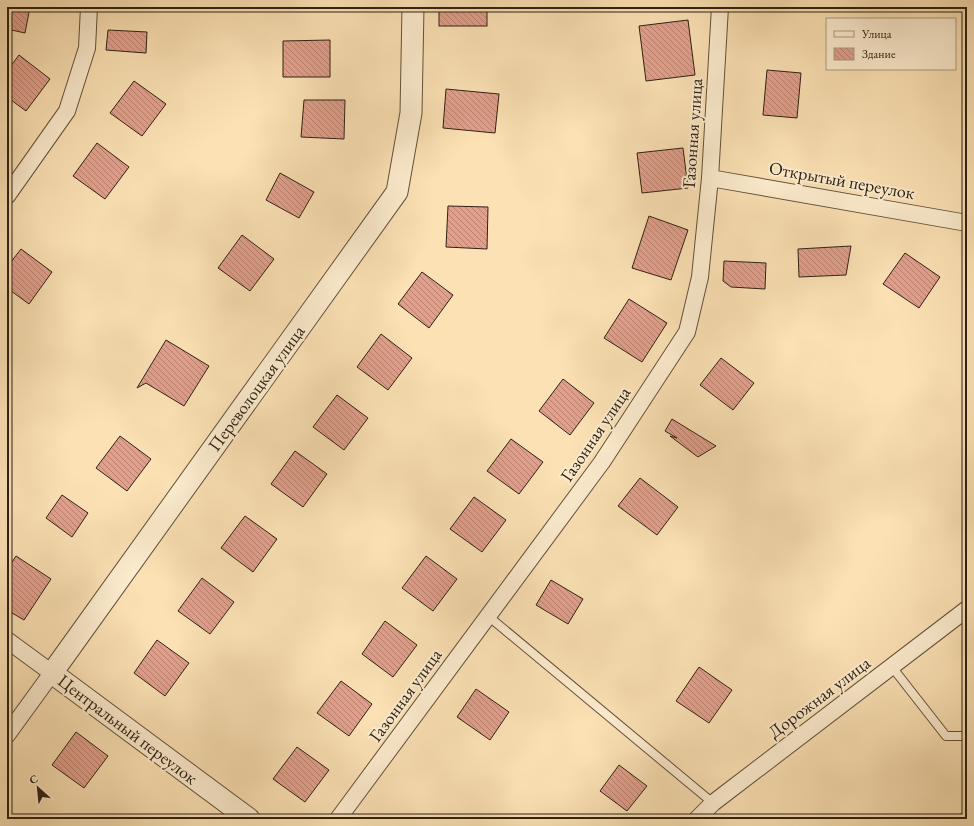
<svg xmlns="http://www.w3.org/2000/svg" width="974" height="826" font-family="'EB Garamond',serif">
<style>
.building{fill:url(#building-back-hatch);stroke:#2f2113}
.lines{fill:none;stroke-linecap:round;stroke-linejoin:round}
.service-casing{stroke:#62513b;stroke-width:10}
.minor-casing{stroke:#62513b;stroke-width:18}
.tertiary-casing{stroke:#62513b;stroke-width:23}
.service{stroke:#fcecce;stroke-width:8}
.minor{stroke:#fcecce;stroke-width:16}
.tertiary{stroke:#fcecce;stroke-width:21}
.labels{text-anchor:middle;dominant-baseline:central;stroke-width:4;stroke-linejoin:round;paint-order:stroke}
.street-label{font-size:18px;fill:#2f2113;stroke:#fcecce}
</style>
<defs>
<pattern id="building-back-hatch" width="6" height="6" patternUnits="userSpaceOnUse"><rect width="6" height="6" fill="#e2a08c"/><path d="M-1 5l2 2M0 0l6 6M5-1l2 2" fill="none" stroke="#b88271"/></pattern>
</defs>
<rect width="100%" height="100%" fill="#fbe1b4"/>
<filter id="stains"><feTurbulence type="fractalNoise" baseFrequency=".005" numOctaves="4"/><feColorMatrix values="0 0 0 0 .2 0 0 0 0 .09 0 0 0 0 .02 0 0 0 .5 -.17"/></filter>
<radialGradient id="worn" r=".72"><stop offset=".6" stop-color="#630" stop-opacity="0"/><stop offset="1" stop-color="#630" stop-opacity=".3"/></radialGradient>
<!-- building -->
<g class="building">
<path d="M7,7H30L25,33L7,29Z"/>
<rect x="439" y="7" width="48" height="19"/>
<path d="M688,20L695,75L646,81L639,26Z"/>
<path d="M108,30L147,32L146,53L106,50Z"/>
<path d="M330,40V77H283V41Z"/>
<path d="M19,55L50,79L26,111L7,97V71Z"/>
<path d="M767,70L801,73L797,118L763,115Z"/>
<path d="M134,81L166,104L142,136L110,113Z"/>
<path d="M446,89L499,94L495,133L443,128Z"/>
<path d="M304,100H345L344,139L301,137Z"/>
<path d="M97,143L129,167L105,199L73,176Z"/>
<path d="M683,148L688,188L642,193L637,153Z"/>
<path d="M280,173L314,192L299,218L266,200Z"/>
<path d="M448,206L488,207L487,249L446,247Z"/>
<path d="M649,216L688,230L671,280L632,268Z"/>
<path d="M242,235L274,259L250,291L218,268Z"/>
<path d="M851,246L846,275L799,277L798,249Z"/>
<path d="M21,249L52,272L29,304L7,288V267Z"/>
<path d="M905,253L940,277L919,308L883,284Z"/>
<path d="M724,261L766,263L765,289L731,287L723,281Z"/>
<path d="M422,272L453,295L429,328L398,304Z"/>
<path d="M629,299L667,323L642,362L604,338Z"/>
<path d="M381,334L412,358L388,390L357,367Z"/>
<path d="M166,340L209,366L184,406L146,383L137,388Z"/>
<path d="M721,358L754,383L733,410L700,385Z"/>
<path d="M563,379L594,403L570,435L539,411Z"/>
<path d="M337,395L368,418L344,450L313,427Z"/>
<path d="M672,419L716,446L698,457L670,436L677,438L665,431Z"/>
<path d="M120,436L151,459L127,491L96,468Z"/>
<path d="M511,439L543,462L519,494L487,471Z"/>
<path d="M295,451L327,474L303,507L271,484Z"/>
<path d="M640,478L678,507L657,535L618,506Z"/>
<path d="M62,495L88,513L72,537L46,518Z"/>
<path d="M474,497L506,520L482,552L450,529Z"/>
<path d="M245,516L277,539L253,572L221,548Z"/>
<path d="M16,556L51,579L24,620L7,610V570Z"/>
<path d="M426,556L457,579L433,611L402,588Z"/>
<path d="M202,578L234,602L210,634L178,611Z"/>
<path d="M551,580L583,599L568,624L536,605Z"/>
<path d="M385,621L417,645L393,677L362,654Z"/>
<path d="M157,640L189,663L165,696L134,673Z"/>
<path d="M699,667L732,690L709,723L676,701Z"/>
<path d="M341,681L372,704L349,736L317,713Z"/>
<path d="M476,689L509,712L490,740L457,717Z"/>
<path d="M76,732L108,756L84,788L52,765Z"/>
<path d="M297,747L329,770L305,802L273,779Z"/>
<path d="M619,765L647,786L627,811L600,791Z"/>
<path d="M967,812V819H946Z"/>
</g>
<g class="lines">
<defs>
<g id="service">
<path d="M488,616L713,803"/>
<path d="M892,667L946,736H967"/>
</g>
<g id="minor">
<path d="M710,178L967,223"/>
<path d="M7,196L67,111L87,48L89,7"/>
<path d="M7,640L52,673L7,735"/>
<path d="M338,819L602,462L687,332L700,277L710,178L720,7"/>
<path d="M697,819L713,803L967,609"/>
</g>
<path id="tertiary" d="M249,819L52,673L397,192L411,113L413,7"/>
</defs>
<!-- service casing -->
<use href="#service" class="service-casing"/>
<!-- minor casing -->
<use href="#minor" class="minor-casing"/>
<!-- tertiary casing -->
<use href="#tertiary" class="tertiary-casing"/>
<!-- service -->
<use href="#service" class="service"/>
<!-- minor -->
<use href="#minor" class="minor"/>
<!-- tertiary -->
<use href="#tertiary" class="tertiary"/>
</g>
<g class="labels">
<!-- street labels -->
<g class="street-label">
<text transform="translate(692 133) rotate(-86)">Газонная улица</text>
<text transform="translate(842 180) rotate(10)">Открытый переулок</text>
<text transform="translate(256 388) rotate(-54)">Переволоцкая улица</text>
<text transform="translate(595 434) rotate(-56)">Газонная улица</text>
<text transform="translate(405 695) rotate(-54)">Газонная улица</text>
<text transform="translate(819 697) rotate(-37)">Дорожная улица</text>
<text transform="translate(128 729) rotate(37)">Центральный переулок</text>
</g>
</g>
<!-- margin -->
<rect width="974" height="826" fill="none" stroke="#fbe1b4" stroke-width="24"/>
<rect x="8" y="8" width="958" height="810" fill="none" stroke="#2f2113" stroke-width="2"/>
<rect x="12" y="12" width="950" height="802" fill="none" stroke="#2f2113"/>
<!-- legend -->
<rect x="826" y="18" width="130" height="52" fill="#fcecce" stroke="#aa9b83"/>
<rect x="834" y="31" width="20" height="6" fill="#fcecce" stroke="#aa9b83"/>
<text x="862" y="38" font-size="12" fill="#2f2113">Улица</text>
<rect x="834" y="48" width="20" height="12" fill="url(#building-back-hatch)" stroke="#aa9b83"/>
<text x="862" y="58" font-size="12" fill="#2f2113">Здание</text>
<!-- north arrow -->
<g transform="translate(38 788) rotate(333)" stroke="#fcecce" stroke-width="3" paint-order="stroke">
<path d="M0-3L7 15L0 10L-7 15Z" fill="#2f2113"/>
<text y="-6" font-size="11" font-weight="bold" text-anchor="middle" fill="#2f2113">С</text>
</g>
<rect width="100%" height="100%" filter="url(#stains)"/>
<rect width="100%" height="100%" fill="url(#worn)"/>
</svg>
